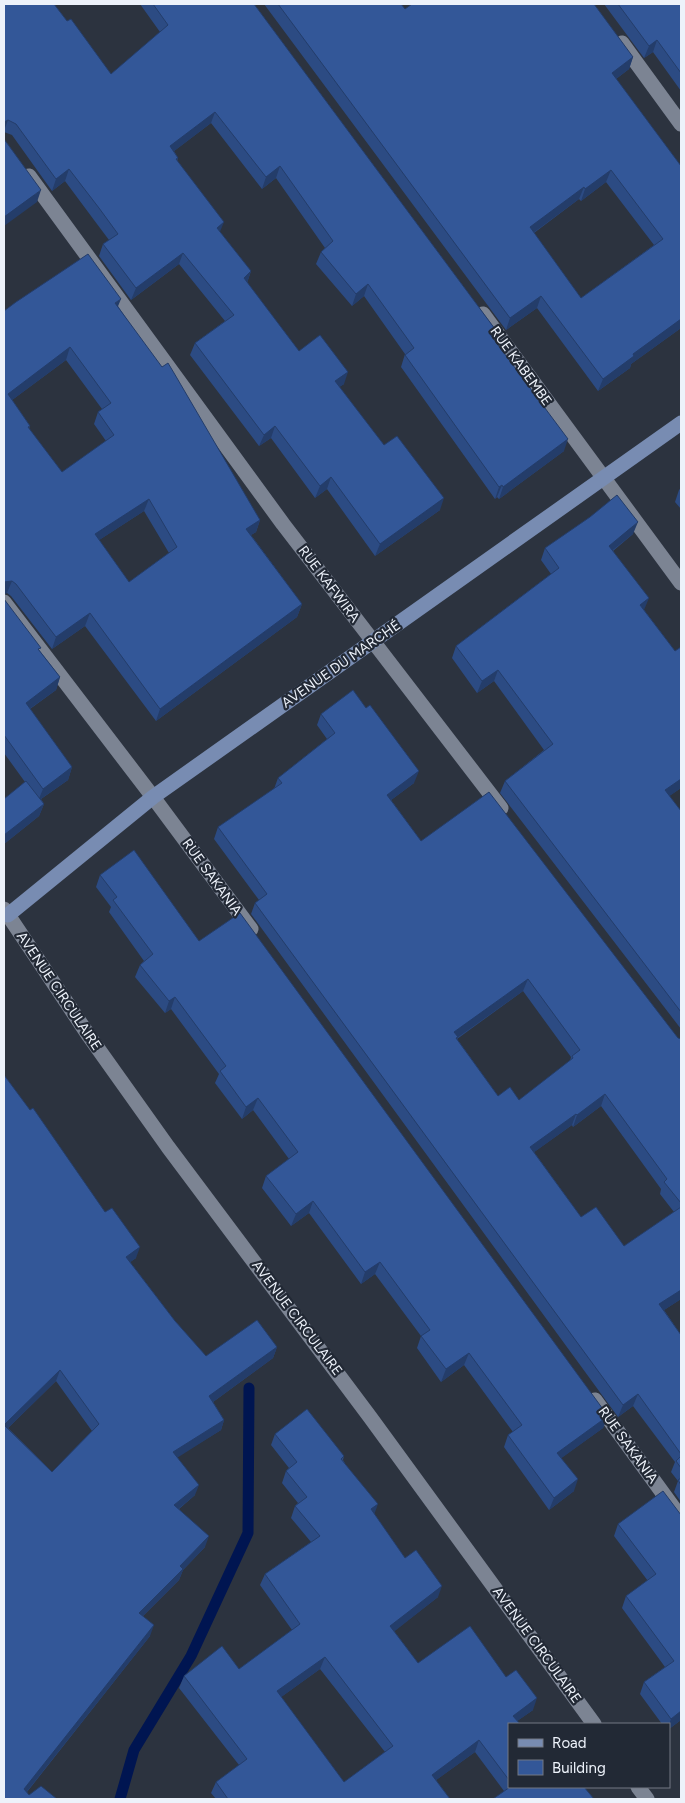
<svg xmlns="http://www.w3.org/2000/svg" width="685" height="1803" font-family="Figtree,sans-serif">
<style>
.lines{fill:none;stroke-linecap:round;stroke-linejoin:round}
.stream{stroke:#001551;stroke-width:11}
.street{stroke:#7c8493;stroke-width:15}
.secondary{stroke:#788cb2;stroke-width:15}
.wall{fill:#2c4b83;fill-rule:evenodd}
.shaded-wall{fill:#243d6a}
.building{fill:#335798;stroke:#243d6a;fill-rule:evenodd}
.labels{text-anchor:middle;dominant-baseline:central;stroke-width:4.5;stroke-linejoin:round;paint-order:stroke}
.street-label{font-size:14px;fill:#edf2fa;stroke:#222935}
</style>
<rect width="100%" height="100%" fill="#2c333f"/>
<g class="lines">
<!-- stream -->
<path class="stream" d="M120,1799L134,1750L191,1656L248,1533L249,1388"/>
<!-- street -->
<g class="street">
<path d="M622,43L681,124"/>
<path d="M29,176L283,524L501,808"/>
<path d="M483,314L681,583"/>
<path d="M4,602L153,797L251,929"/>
<path d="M4,909L89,1036L168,1147L370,1417L594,1724"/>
<path d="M595,1400L681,1518"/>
<path d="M638,1787L647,1799"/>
</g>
<!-- secondary -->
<path class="secondary" d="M8,915L153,797L681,423"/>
</g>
<!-- wall -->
<g class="wall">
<path d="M4,4L67,21L111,74L160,32L140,4H254L495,329L492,337L564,451L499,499L497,497L495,499L401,367L405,354L364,296L352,306L316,264L321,252L325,248L276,178L262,189L211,123L174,151L178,158L177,161L220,232L251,271L247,283L299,351L344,384L339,387L384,445L440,510L375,556L327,489L315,498L271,438L259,446L190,355L195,343L225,321L179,264L131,300L99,256L103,244L109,240L94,220L65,181L52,191L12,135L4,132Z"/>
<path d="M264,4H401L405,9L633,57L629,69L616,79L681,166V328L631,364L630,368L598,391L537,308L506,330ZM606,182L654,245L581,298L534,233L579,199L581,201Z"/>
<path d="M604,4H681V91L653,52L644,58Z"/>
<path d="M118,306L260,520L256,532L251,535L302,604L297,617L156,721L85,626L52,649L11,596L7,593L4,594V311ZM66,360L102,409L98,412L94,424L106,441L62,472L29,429L30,426L12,400ZM144,511L169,553L129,582L99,540Z"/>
<path d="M681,488V509L675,502L679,490Z"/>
<path d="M633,534L613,551L644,610L675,651L681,647V788L669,796L681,811V1029L500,793L505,781L544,750L494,681L477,693L452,658L456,646L551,574L541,560L545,548Z"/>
<path d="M4,599L40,651L60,677L56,690L30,709L72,767L68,780L41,799L44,804L39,816L4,844V799L25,782L4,753Z"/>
<path d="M321,714L414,783L391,800L421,841L678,1038L681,1039V1299L664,1310L681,1335V1502L674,1492L678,1481L671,1472L675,1462L633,1406L618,1417L251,914L255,903L259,900L214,839L218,827L274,789L278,778L327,739L317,725ZM523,991L571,1057L570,1061L519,1100L498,1096L457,1039ZM601,1106L661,1189L660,1194L674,1212L624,1246L581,1217L534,1152L572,1125L573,1127Z"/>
<path d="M100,875L199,941L608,1416L603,1428L561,1458L574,1491L549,1510L504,1447L508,1435L513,1432L464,1365L441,1382L417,1348L421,1336L375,1274L361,1284L309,1213L291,1226L262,1188L266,1176L289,1159L253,1110L242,1119L215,1083L219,1074L171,1009L165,1013L135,977L140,965L144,961L109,912L111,907L96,887Z"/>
<path d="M4,1075L136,1258L130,1262L175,1321L206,1356L277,1347L273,1358L213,1402L224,1420L221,1430L177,1457L195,1495L179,1509L205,1547L183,1570L179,1580L143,1616L150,1636L27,1792L29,1795L4,1799ZM56,1381L92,1431L52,1472L8,1428Z"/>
<path d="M275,1434L344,1456L343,1460L374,1514L405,1558L438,1597L394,1631L418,1663L506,1677L533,1710L517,1721L509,1724V1787H584L504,1791L475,1752L436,1780L450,1799H216L211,1793L216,1782L239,1765L179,1688L184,1676L239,1669L292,1630L260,1585L265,1574L311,1542L291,1518L295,1506L298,1503L282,1483L286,1471L289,1468L271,1445ZM320,1669L385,1752L344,1782L281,1697Z"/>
<path d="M681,1515V1720L669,1729V1724H662L640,1694L644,1682L665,1667L622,1608L626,1596L648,1581L614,1536L618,1524Z"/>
</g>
<!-- shaded-wall -->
<g class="shaded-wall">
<path d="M657,40L653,52L644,58L649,46Z"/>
<path d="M633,57L629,69L608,85L612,73Z"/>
<path d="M215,112L211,123L165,158L170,146Z"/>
<path d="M8,120L4,131V122Z"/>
<path d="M280,166L276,178L262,189L266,177Z"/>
<path d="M69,169L65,181L52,191L56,179Z"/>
<path d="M611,170L606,182L581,201L585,189Z"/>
<path d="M584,187L579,199L525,239L530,227Z"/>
<path d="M41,190L37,202L4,226V217Z"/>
<path d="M224,222L219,234L217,228Z"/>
<path d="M183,253L179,264L131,300L136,288Z"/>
<path d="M251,271L247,283L244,278Z"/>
<path d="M368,284L364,296L352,306L356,294Z"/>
<path d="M541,296L537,308L506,330L510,318Z"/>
<path d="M121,299L116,311L115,303Z"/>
<path d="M681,318V328L631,364L630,368L598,391L603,379L633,354Z"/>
<path d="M495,329L491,341L489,333Z"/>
<path d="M70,347L66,360L4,406L8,394Z"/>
<path d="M348,372L344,384L331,393L335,381Z"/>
<path d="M275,426L271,438L259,446L264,435Z"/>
<path d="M568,439L564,451L499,499L503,487Z"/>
<path d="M331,477L327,489L315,498L320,486Z"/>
<path d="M502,485L497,497L495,499L499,487Z"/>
<path d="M444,498L440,510L375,556L380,544Z"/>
<path d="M149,499L144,511L90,546L95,534Z"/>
<path d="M260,520L256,532L241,541L246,529Z"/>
<path d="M638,522L633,534L604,557L609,546Z"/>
<path d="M12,581L7,593L4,594V582Z"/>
<path d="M649,598L644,610L640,605Z"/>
<path d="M302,604L297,617L156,721L160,709Z"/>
<path d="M90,613L85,626L52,649L56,637Z"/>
<path d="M498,670L494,681L477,693L482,681Z"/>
<path d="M60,677L56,690L21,715L26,703Z"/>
<path d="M72,767L68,780L38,801L43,789Z"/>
<path d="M419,771L414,783L383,806L387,795Z"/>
<path d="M681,779V788L661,802L665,790Z"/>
<path d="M44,804L39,816L4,844V835Z"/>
<path d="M528,979L523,991L457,1038L453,1048L454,1032Z"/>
<path d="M175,997L171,1009L165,1013L169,1001Z"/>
<path d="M605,1094L601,1106L573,1127L577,1115Z"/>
<path d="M258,1098L253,1110L242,1119L246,1107Z"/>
<path d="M576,1114L572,1125L526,1158L530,1147Z"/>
<path d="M313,1201L309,1213L291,1226L296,1214Z"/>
<path d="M140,1247L136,1258L122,1268L126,1257Z"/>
<path d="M380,1262L375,1274L361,1284L365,1272Z"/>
<path d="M681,1290V1299L655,1316L659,1304Z"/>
<path d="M277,1347L273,1358L206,1407L209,1396Z"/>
<path d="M469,1353L464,1365L441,1382L446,1369Z"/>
<path d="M60,1370L56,1381L4,1432V1425Z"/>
<path d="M638,1394L633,1406L618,1417L623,1405Z"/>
<path d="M608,1416L603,1428L552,1465L557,1453Z"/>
<path d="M224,1420L221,1430L169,1463L173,1452Z"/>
<path d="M578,1479L574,1491L549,1510L554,1498Z"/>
<path d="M199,1485L195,1495L171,1515L174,1505Z"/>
<path d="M378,1504L374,1515L371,1509Z"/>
<path d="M209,1536L205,1547L183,1570L179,1580L135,1624L139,1613L180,1566Z"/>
<path d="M442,1586L438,1597L386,1638L390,1626Z"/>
<path d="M154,1625L150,1636L21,1799L24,1789Z"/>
<path d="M325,1657L320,1669L273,1703L277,1691Z"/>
<path d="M537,1698L533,1710L513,1724V1716Z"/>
<path d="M681,1711V1720L669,1729V1725L671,1719Z"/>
<path d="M479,1740L475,1752L428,1786L432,1775Z"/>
</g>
<!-- building -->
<g class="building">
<path d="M4,4H54L67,21L71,19L111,74L168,25L153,4H254L495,329L489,333L568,439L503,487L502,485L499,487L405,355L414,348L368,284L356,294L321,252L333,241L280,166L266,177L215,112L170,146L178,158L176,159L224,222L217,228L251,271L244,278L299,351L320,335L348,372L335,381L384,445L397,436L444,498L380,544L331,477L320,486L275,426L264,435L195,343L234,315L183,253L136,288L103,244L118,234L99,208L69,169L56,179L16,124L8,120L4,122Z"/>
<path d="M278,4H401L405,9L412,4H594L633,57L612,73L681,166V319L633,354L634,356L603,379L541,296L510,318ZM611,170L663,239L581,298L530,227L584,187L585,189Z"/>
<path d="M618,4H681V73L657,40L649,46Z"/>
<path d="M4,139L41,190L4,217Z"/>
<path d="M88,254L121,299L115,303L162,367L168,363L174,373L260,520L246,529L302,604L160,709L90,613L56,637L16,584L12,581L4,582V311L16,302ZM70,347L111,403L98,412L114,435L62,472L28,427L30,426L8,394ZM149,499L177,547L129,582L95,534Z"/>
<path d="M617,495L638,522L609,546L649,598L640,605L675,651L681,647V779L665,790L681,811V1012L505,781L553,744L498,670L482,681L456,646L559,568L545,548L590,517Z"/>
<path d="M4,599L41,648L38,649L60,677L26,703L72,767L43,789L4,735Z"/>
<path d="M353,690L366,708L370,705L419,771L387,795L421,841L489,792L678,1038L681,1039V1203L664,1182L667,1179L605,1094L577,1115L576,1114L530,1147L581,1217L596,1207L624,1246L681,1207V1290L659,1304L681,1335V1454L638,1394L623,1405L255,903L267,894L218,827L282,783L278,778L335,733L321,714ZM528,979L580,1050L572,1056L573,1058L519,1100L510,1087L498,1096L456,1038L458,1037L454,1032Z"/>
<path d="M26,781L44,804L4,835V799Z"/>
<path d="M134,850L199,941L240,913L608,1416L557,1453L578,1479L554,1498L508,1435L522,1425L469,1353L446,1369L421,1336L430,1330L380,1262L365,1272L313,1201L296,1214L266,1176L298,1152L258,1098L246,1107L220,1071L226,1066L175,997L169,1001L140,965L153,954L113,900L117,897L100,875Z"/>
<path d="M4,1075L30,1110L33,1108L105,1212L112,1208L140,1247L126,1257L175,1321L206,1356L257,1320L277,1347L209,1396L224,1420L173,1452L199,1485L174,1505L209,1536L180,1566L183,1569L139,1613L154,1625L24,1789L29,1795L41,1786L57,1799H4ZM60,1370L99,1424L52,1472L4,1425Z"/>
<path d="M307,1409L344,1456L341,1459L378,1504L371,1509L405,1558L416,1550L442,1586L390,1626L418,1663L470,1626L506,1677L516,1670L537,1698L513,1716L520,1724H509V1780L479,1740L432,1775L450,1799H228L216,1782L247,1759L184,1676L222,1646L239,1669L300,1624L265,1574L320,1536L295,1506L307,1497L286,1471L297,1462L275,1434ZM325,1657L393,1746L344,1782L277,1691Z"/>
<path d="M681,1456V1468L676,1461Z"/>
<path d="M681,1478V1485L678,1480Z"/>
<path d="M663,1491L681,1515V1711L671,1719L644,1682L674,1661L626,1596L656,1574L618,1524Z"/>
<path d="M510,1787H584L594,1799H493Z"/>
</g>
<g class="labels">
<!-- street labels -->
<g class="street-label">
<text transform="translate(521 366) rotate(54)">RUE KABEMBE</text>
<text transform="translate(329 584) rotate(53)">RUE KAFWIRA</text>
<text transform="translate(341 664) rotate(-35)">AVENUE DU MARCHÉ</text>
<text transform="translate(212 877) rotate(54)">RUE SAKANIA</text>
<text transform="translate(59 991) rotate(56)">AVENUE CIRCULAIRE</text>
<text transform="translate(297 1318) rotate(53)">AVENUE CIRCULAIRE</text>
<text transform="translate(628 1445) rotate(54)">RUE SAKANIA</text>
<text transform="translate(537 1645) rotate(54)">AVENUE CIRCULAIRE</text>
</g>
</g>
<!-- border -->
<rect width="685" height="1803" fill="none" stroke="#edf2fa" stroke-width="10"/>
<!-- legend -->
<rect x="508" y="1723" width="162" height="65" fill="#222935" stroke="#737984"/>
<rect x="518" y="1739" width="25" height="8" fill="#788cb2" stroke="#737984"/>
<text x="552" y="1748" font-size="15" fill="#edf2fa">Road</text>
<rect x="518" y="1760" width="25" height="15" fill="#335798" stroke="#737984"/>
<text x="552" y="1773" font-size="15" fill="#edf2fa">Building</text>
</svg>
